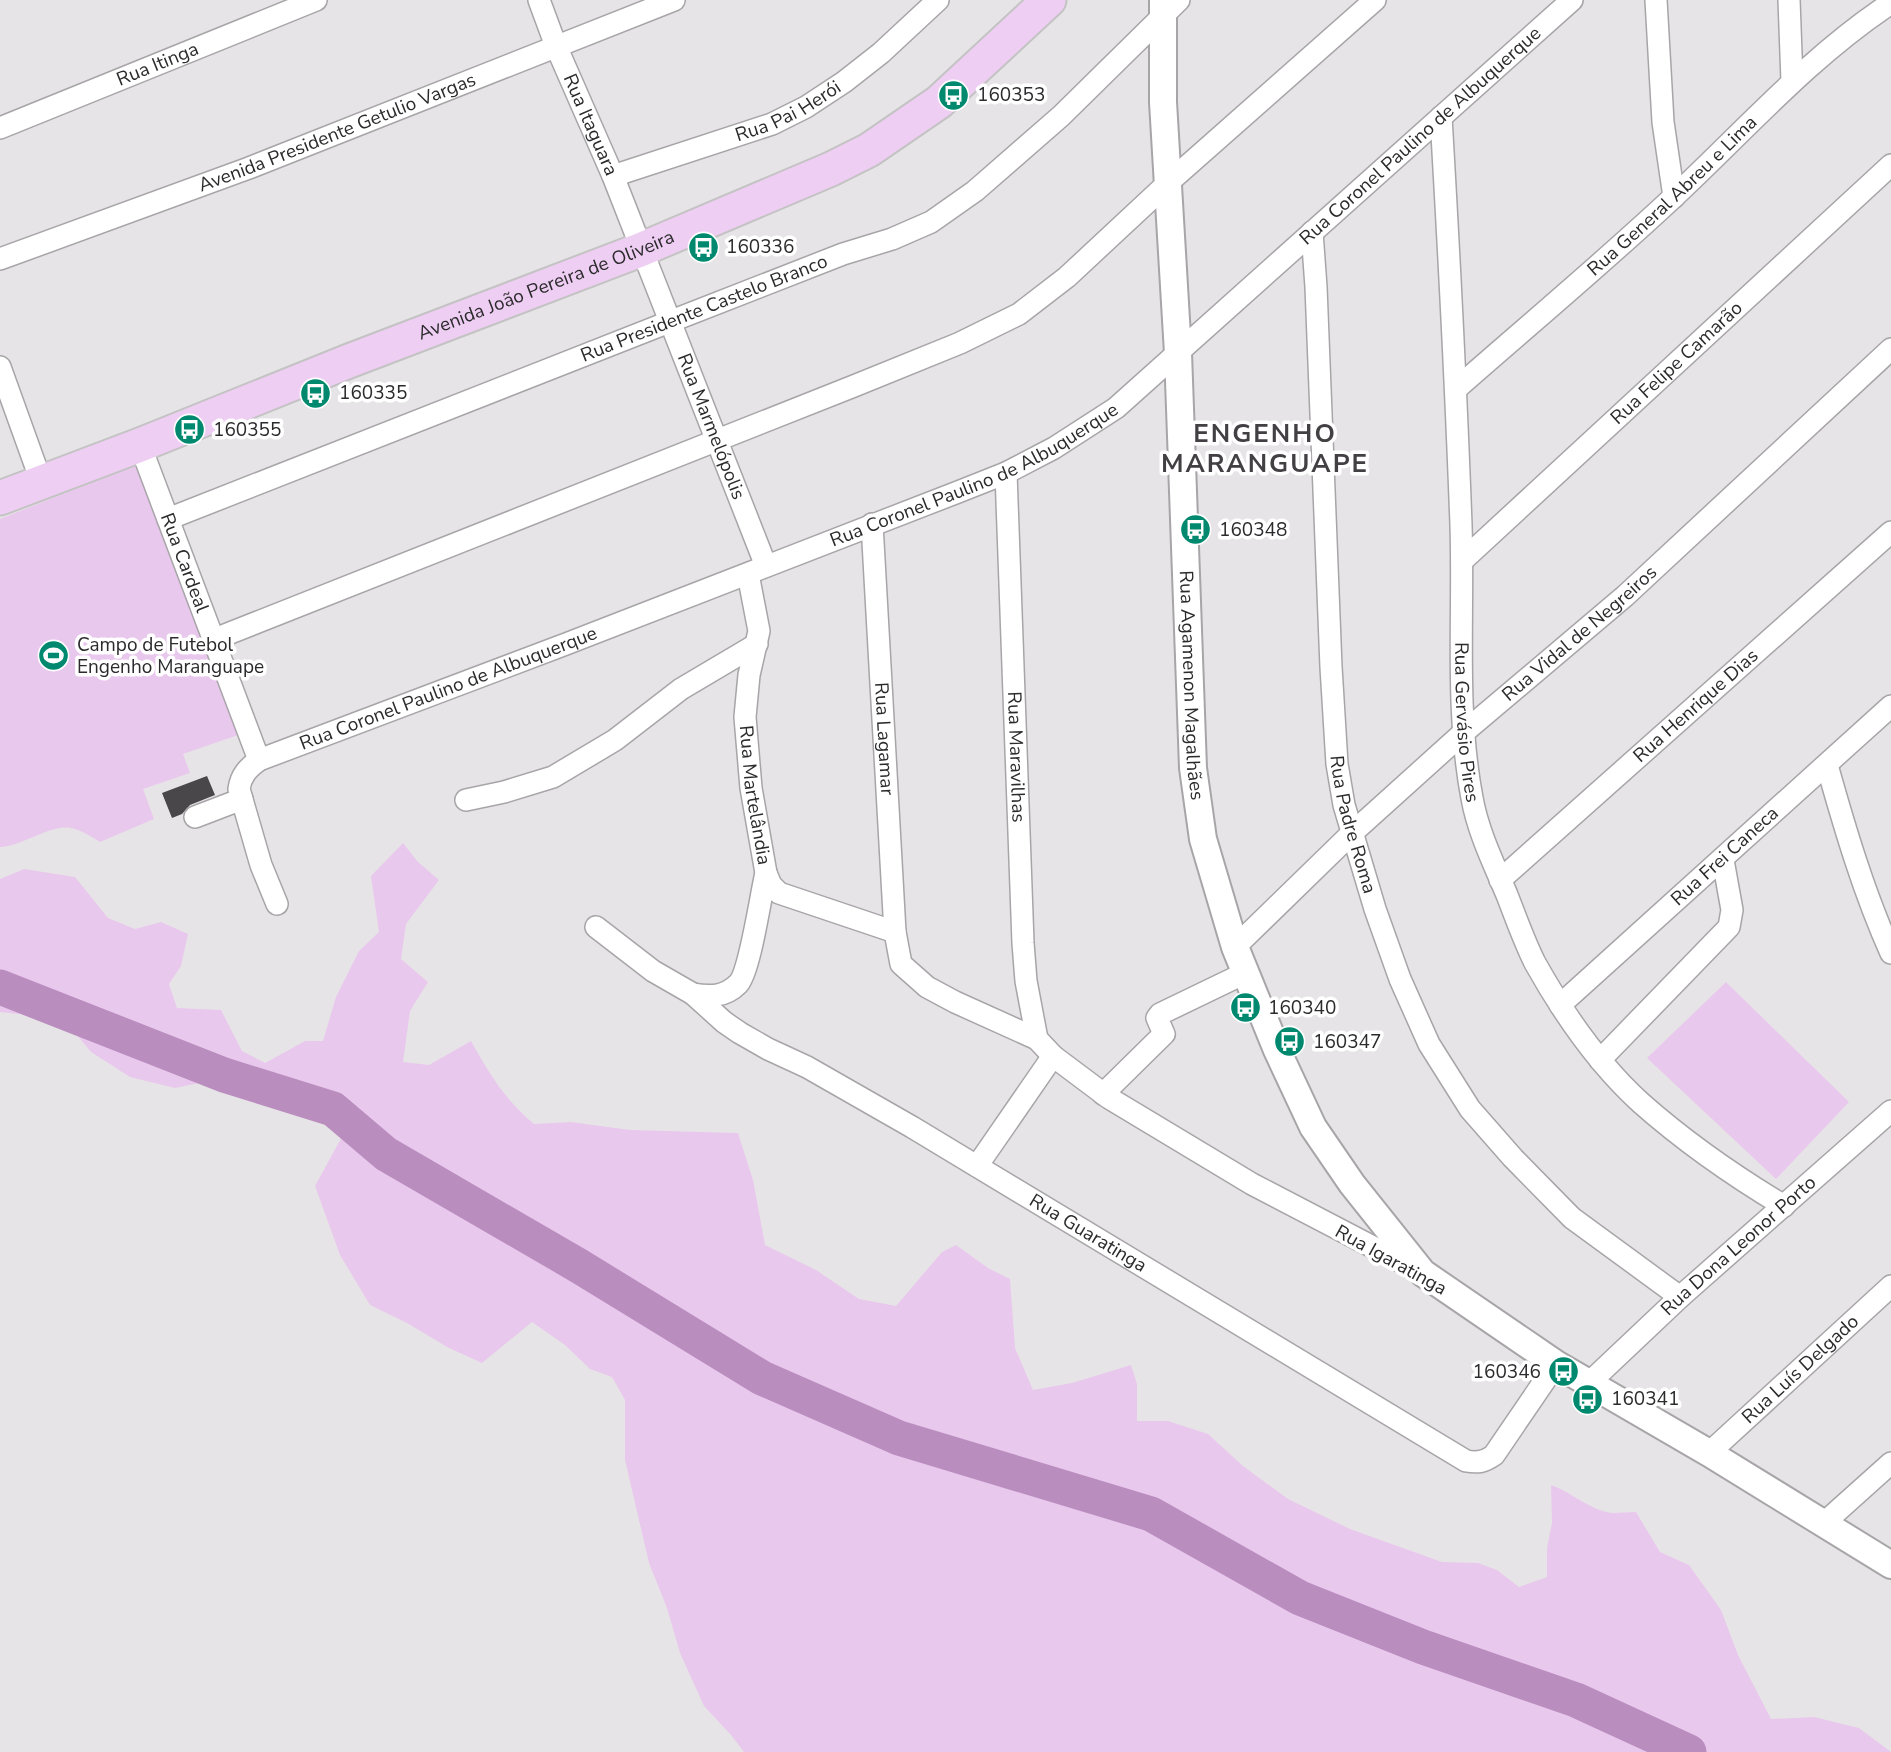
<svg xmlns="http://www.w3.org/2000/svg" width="1891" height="1752" font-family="'Nunito Sans',sans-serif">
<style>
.green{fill:#e9c8ed}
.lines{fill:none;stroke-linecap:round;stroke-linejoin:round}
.river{stroke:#ba8dbf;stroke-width:35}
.building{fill:#4a474a}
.minor-casing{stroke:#a8a5a8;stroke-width:24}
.tertiary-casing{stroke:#a8a5a8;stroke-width:30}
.primary-casing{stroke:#c4c3c4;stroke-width:37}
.minor{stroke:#fff;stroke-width:21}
.tertiary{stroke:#fff;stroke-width:26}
.primary{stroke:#efcef3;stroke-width:33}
.labels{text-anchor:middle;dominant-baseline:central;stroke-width:7;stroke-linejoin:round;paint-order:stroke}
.street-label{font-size:19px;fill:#2b2a2c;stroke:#fff}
.poi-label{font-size:19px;fill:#2b2a2c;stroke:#fff;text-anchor:start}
.district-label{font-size:26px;font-weight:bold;letter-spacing:2px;fill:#434043;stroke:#fff}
</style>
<rect width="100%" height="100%" fill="#e7e4e7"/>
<!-- green -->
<g class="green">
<path d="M138,464L241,734L183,754L190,773L143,789L154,819L100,842C92,837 84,832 75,829C54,821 24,846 0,847V519Z"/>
<path d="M403,843L418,862L439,880L406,924L401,959L428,982L410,1011L403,1062L429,1065L471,1041C489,1073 505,1100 534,1124L571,1122L630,1130L738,1133L753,1180L765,1245L816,1270L859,1299L896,1306L942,1252L956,1245L988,1268L1010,1279L1015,1348L1033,1390L1072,1383L1131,1365L1137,1384V1421H1168L1208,1434L1243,1466L1288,1499L1350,1529L1442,1562L1478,1563L1497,1570L1519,1587L1547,1577V1548L1552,1523L1551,1485C1572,1492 1590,1511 1613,1513C1620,1513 1629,1512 1636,1512L1660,1552L1689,1565L1721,1610L1738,1655L1771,1719L1814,1717L1859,1728L1891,1752H744L731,1735L704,1706L680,1653L667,1608L649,1563L625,1460V1400L612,1377L590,1369L565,1345L532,1322L482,1363L449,1348L407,1323L370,1305L340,1255L315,1186L344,1133L291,1103L251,1102L204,1082L175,1088L130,1077L91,1052L66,1022L28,1015L0,1012V879L24,869L75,877L108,918L135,929L161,922L188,934L181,966L169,984L177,1008L221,1010L242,1051L265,1063L305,1041H323L336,997L359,951L379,932L371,876Z"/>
<path d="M1726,982L1849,1102L1776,1179L1647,1058Z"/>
</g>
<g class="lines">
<!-- river -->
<path class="river" d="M0,987L224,1075L333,1109L386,1154L579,1266L762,1378L899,1438L1151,1514L1300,1598L1423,1647L1576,1700L1689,1752"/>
</g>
<!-- building -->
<path class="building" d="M207,776L215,795L190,805L182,814L172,818L162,793Z"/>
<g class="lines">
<defs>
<g id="minor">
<path id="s1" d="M539,0L556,46L613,176L766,566"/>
<path d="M1656,0L1663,122L1674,197"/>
<path d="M1789,0L1792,81"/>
<path id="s2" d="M1441,117C1449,253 1456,389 1461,525C1464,615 1455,709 1472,798C1478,832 1494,864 1507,895C1516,918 1524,941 1535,963C1563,1013 1598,1064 1641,1103C1685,1142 1734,1176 1784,1206"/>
<path id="s3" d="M0,128L316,0"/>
<path id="s4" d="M613,176L772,124L806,107L844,82L881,53L938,0"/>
<path id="s5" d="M1312,232L1316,287L1331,667L1337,764L1344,805L1375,909L1400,979L1429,1044L1470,1109L1513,1158L1572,1218L1680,1297"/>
<path id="s6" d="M0,259L249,168L674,0"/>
<path d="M0,367L41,481"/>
<path id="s7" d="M1456,389C1531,323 1608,259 1680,191C1749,126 1812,55 1891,3"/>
<path id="s8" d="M140,445L259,760"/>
<path id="s9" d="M1006,473L1023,943L1026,981L1037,1039"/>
<path id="s10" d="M168,519L669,322L843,254L892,239L931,222L975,191L1061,116L1179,0"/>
<path id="s11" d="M872,524L895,932L901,964L927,987L955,1002L1037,1039L1053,1056L1109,1098L1252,1184L1417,1270"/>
<path id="s12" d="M1462,561L1891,165"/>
<path id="s13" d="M748,574L759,631L749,675L745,717L751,788L766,873L771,885L779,893L895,932"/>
<path d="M215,639L854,386L960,343L1019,314L1067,277L1169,182L1375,0"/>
<path d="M1827,765C1845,829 1864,893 1891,953"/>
<path d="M466,800L504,792L553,777L615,740L681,689L757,644"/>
<path d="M195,817L242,799"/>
<path id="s14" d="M1500,880L1891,532"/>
<path id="s15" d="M277,904L261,865L239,789C241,775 248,768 259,760L566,644L958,492L1006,473L1054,448L1116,408L1572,0"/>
<path id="s16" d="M596,927L653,971L693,994L724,1022L740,1033L768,1049L807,1067L912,1127L1466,1461C1478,1463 1484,1462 1494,1455L1556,1364"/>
<path id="s17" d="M1235,947L1351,834L1463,733L1625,596L1891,349"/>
<path d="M693,994C710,997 725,997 738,984C750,972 761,893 766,873"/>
<path id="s18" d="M1560,1005L1891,706"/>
<path d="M1600,1060L1729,927L1732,910L1723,860"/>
<path d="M1103,1094L1164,1034L1157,1018L1160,1014L1245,973"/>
<path d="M977,1166L1053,1056"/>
<path id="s19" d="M1589,1383L1680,1297L1891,1111"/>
<path id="s20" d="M1709,1453L1891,1286"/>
<path d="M1824,1523L1891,1463"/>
</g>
<g id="tertiary">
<path id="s21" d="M1163,0V102L1178,353L1193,768L1203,839L1235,947L1277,1050L1313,1127L1352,1184L1423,1273L1556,1364L1709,1453L1891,1565"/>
</g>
<g id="primary">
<path id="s22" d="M0,498L140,445L349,361L640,250L831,169L869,150L939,102L1049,0"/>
</g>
</defs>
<!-- minor casing -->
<use href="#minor" class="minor-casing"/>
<!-- tertiary casing -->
<use href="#tertiary" class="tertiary-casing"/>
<!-- primary casing -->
<use href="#primary" class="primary-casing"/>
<!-- minor -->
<use href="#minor" class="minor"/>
<!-- tertiary -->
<use href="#tertiary" class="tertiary"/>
<!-- primary -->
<use href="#primary" class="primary"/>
</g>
<!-- icons -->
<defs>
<symbol id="bus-disc" viewBox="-11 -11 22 22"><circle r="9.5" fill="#00896f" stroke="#fff"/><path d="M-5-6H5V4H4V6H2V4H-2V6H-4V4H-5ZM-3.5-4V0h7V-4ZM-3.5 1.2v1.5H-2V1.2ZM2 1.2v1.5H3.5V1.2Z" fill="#fff"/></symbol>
<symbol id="stadium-disc" viewBox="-11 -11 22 22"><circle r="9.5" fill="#00896f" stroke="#fff"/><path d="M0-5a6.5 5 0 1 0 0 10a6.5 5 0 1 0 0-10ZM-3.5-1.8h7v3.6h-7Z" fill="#fff"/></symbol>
</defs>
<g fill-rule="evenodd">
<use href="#bus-disc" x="936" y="78" width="35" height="35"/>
<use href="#bus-disc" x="686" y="230" width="35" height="35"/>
<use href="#bus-disc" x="298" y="376" width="35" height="35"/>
<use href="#bus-disc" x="172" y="412" width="35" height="35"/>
<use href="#bus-disc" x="1178" y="512" width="35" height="35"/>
<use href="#stadium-disc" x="36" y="638" width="35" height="35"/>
<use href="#bus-disc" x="1228" y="990" width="35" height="35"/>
<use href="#bus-disc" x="1272" y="1024" width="35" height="35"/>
<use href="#bus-disc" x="1546" y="1354" width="35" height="35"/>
<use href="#bus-disc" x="1570" y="1382" width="35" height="35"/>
</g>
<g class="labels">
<!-- street labels -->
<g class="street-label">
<text stroke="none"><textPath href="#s3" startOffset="170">Rua Itinga</textPath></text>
<text stroke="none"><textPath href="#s4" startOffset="187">Rua Pai Herói</textPath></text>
<text stroke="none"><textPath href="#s1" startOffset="135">Rua Itaguara</textPath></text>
<text stroke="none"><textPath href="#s6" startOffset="360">Avenida Presidente Getulio Vargas</textPath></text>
<text stroke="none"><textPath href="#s15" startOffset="1494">Rua Coronel Paulino de Albuquerque</textPath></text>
<text stroke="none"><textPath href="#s7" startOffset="290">Rua General Abreu e Lima</textPath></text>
<text stroke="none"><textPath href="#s22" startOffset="586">Avenida João Pereira de Oliveira</textPath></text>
<text stroke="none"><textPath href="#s10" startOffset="576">Rua Presidente Castelo Branco</textPath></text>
<text stroke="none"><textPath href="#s12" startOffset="292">Rua Felipe Camarão</textPath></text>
<text stroke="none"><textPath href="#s1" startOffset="460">Rua Marmelópolis</textPath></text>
<text stroke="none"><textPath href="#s15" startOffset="928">Rua Coronel Paulino de Albuquerque</textPath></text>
<text stroke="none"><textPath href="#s8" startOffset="126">Rua Cardeal</textPath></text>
<text stroke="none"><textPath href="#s17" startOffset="466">Rua Vidal de Negreiros</textPath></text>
<text stroke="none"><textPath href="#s21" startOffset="686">Rua Agamenon Magalhães</textPath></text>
<text stroke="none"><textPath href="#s15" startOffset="360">Rua Coronel Paulino de Albuquerque</textPath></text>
<text stroke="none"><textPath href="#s14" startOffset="262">Rua Henrique Dias</textPath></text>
<text stroke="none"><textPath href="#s2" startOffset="606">Rua Gervásio Pires</textPath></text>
<text stroke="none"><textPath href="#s11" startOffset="215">Rua Lagamar</textPath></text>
<text stroke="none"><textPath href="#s9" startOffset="284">Rua Maravilhas</textPath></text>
<text stroke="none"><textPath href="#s13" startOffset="224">Rua Martelândia</textPath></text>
<text stroke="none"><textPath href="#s5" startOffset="595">Rua Padre Roma</textPath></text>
<text stroke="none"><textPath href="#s18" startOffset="222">Rua Frei Caneca</textPath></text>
<text stroke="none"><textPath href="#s16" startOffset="581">Rua Guaratinga</textPath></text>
<text stroke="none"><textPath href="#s19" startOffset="203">Rua Dona Leonor Porto</textPath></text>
<text transform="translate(1391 1260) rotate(29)">Rua Igaratinga</text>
<text stroke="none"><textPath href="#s20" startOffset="124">Rua Luís Delgado</textPath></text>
</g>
<!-- poi labels -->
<g class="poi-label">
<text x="977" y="95">160353</text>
<text x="726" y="247">160336</text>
<text x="339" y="393">160335</text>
<text x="213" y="430">160355</text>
<text x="1219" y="530">160348</text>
<text x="77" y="645">Campo de Futebol<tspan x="77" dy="22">Engenho Maranguape</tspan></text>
<text x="1268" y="1008">160340</text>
<text x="1313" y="1042">160347</text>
<text x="1541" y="1372" text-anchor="end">160346</text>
<text x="1611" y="1399">160341</text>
</g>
<!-- district labels -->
<g class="district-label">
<text x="1265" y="433">ENGENHO<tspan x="1265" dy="30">MARANGUAPE</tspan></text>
</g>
</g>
</svg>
